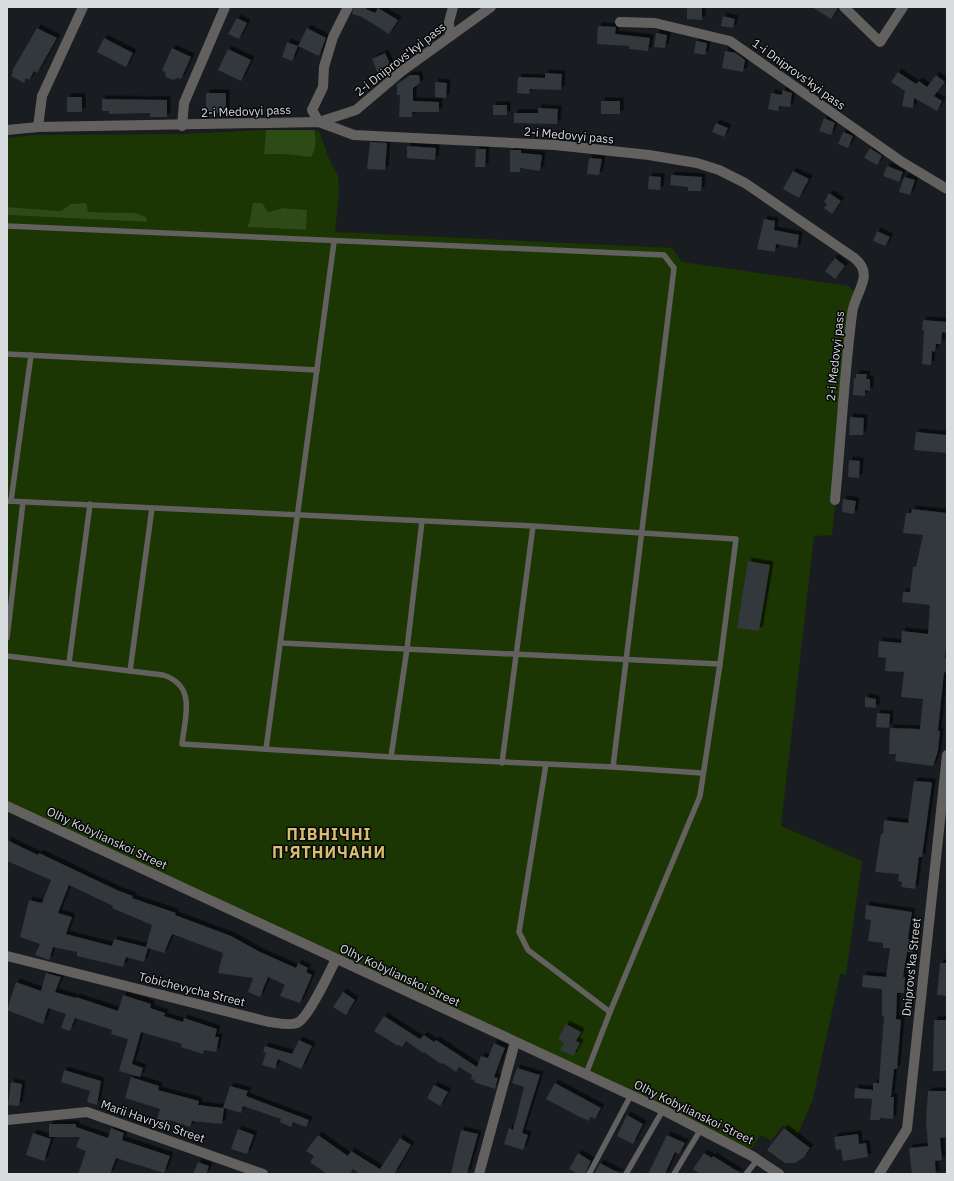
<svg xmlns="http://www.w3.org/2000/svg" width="954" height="1181" font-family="'IBM Plex Sans',sans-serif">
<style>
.green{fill:#1b3602;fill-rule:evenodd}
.forest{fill:#2d4b15}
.building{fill:#32373b;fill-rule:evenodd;filter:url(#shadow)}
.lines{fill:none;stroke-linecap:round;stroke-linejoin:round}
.lane{stroke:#63615f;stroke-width:5.5}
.street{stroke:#63615f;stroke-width:10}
.labels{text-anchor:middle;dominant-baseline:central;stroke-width:3;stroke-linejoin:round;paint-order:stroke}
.street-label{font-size:12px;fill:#d9dcdf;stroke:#060709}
.district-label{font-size:16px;font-weight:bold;letter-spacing:1px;fill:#dbbd72;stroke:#060709}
</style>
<defs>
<filter id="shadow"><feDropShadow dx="3.5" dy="-3.5" stdDeviation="0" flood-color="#0009"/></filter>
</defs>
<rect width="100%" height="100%" fill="#191d21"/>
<!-- green -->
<path class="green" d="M266,130L265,154H283L311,157L316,138L314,130L319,131L329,159L338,176L339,190L335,232L672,248L682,262L849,286L857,295L832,535L814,536L781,826L862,861L846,974H840L813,1099L797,1136L783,1125L771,1141L761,1135L748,1153L7,806V215L147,222L136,213L87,212L71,204L61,211L7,207V138L33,135L181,134ZM283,208L307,210L305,230L247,227C253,215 270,211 283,208Z"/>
<!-- forest -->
<g class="forest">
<path d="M266,130H314C317,140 316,148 311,157L283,154H264Z"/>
<path d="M86,203L88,212L136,213L146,217L147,222L7,215V207L61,211L71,204Z"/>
<path d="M253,203H262L268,212L283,208L307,210L306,230L247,227L250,220Z"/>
</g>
<!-- building -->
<g class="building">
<path d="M354,7H367L366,9L375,13L378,8L398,20L389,34L362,17L352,14Z"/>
<path d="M812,7H838V8L831,19Z"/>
<path d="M687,8H702V20L687,19Z"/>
<path d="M723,16L735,19L733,28L721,26Z"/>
<path d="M237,18L247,23L239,39L228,34Z"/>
<path d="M598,26L616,27L615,34L650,38L648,51L629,49V46L597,44Z"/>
<path d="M37,28L57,38L37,73L34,71L29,80L26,78L24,83L11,76L13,72L12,71Z"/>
<path d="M307,28L326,38L319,56L298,46Z"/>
<path d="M656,33L667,35L665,48L654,47Z"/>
<path d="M104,38L133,53L126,67L97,52Z"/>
<path d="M696,41L707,43L705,55L694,53Z"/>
<path d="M287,42L298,46L292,61L282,57Z"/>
<path d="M172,48L191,57L181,79L177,78L173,80L166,77L165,72L162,70Z"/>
<path d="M228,49L251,60L241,81L218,70Z"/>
<path d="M725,51L736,53L745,60L743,72L722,68Z"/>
<path d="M385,53L392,68L378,74L372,59Z"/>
<path d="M898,72L916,84L919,81L927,87L936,75L945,82L934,96L942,101L937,111L914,98L913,108L902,106L905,91L891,82Z"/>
<path d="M545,73L562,74L561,90L530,89L529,94L517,93L518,77L545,78Z"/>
<path d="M410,75H419L420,83L413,88V101L439,102V112H412V117H399L400,95H397V84Z"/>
<path d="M435,82L447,83L446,98L435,97Z"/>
<path d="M782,90L792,93L790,107L779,106L778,111L768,109L771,93L782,95Z"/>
<rect x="206" y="93" width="20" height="20"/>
<rect x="67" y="97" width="15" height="15"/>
<path d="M102,99L167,100V117H150V113L109,114V111H102Z"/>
<rect x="601" y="101" width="19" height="13"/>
<rect x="493" y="105" width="14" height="10"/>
<path d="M538,108L558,109L557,124L514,123V113H538Z"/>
<path d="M824,118L835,123L831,135L819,131Z"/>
<path d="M716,123L728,128L724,137L712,132Z"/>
<path d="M843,132L853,136L848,148L838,144Z"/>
<path d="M370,142L387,143L385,170L367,169Z"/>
<path d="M407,146L436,148L435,160L407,158Z"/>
<path d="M870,148L882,156L877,165L864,158Z"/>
<path d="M476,149H486L485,167H475Z"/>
<path d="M510,150H521V153L542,155L540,171L520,168V172H510Z"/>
<path d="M589,158L602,159L599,175L587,174Z"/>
<path d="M887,166L903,172L899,182L883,176Z"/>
<path d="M793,171L809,179L799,198L783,189Z"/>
<path d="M671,175L702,177L701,191H688V187L670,185Z"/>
<path d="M649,176L661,177L660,190L648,189Z"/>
<path d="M904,177L915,180L910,195L899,192Z"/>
<path d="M829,193L841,201L832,214L824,208L827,204L824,202Z"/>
<path d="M764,219L775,221L774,230L799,235L797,248L776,244L775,252L757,249Z"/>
<path d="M877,231L890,237L885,246L873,241Z"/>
<path d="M835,258L845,266L835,279L825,271Z"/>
<path d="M923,320L947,322V333L942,332L941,344H936L935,352L932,351L931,365L922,364L924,330H922Z"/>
<path d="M856,374H867L866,379H870V391L865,390V396L853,395L854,378H856Z"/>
<path d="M850,417L864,418L863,435H849Z"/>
<path d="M916,432L947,435V453L914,450Z"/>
<path d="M849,460L860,461L859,478L848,477Z"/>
<path d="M843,499L856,501L854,514L842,512Z"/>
<path d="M912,509L947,513V636L945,658H947V673L944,672L938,731H940L938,751L933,766L895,761L896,754H889L890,728L920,729L923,699L901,697L904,672L885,671L886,658L878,657L879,641L901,643L902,631L928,634L930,605L902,602L903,592H910L913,567H916L923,535L903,533L906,513H911Z"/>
<path d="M748,561L770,565L759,631L737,628Z"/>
<path d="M865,697L876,699V708L865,707Z"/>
<path d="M877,713L890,714L889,728L876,727Z"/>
<path d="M914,781L931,782L932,783L922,857H919L915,889L901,887L902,882L898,881L899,874L875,872L881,834H883L884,820L908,823Z"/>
<path d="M7,840L38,855L39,853L119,891L133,896L132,898L176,913L175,915L231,936L260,952L296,968L298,963L308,968L306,972L312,975L300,1003L280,996L285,985L268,977L260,997L248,992L253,978L218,973L223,953L172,934L164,953L148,948L144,962L126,957L123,967L77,956V952L53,947L49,960L35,955L40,944L20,937L29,900L42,903L51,880L7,861ZM69,885L113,906L112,908L152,925L146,947L114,939L112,946L66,934L72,917L58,913Z"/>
<path d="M866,905L912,912L908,939L914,940L912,952H907L903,977H905L904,993H897L896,1019L901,1020L897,1069H894L891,1097H894L893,1119L880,1118V1120H870L872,1099L854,1098L855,1088L873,1090V1083H879L884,1016H882V989L862,987L863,975L886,977L890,948H883V943L868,941L871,920L865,919Z"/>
<path d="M940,963H947V996L937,995Z"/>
<path d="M46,973L61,977L55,992L76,998V997L118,1011L123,995L151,1004L150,1008L165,1013L164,1016L183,1022L184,1018L217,1029L215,1037H219L216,1052L204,1050L203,1054L181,1047L182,1044L141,1032L132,1064L143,1068L140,1077L119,1071L128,1039L111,1034L112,1030L75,1018L70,1031L61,1028L66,1014L48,1008L43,1024L7,1010L16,982L41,991Z"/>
<path d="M343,992L355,1000L346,1015L333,1007Z"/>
<path d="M384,1016L420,1039L424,1035L434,1042L436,1040L477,1067L481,1056L488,1058L494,1043L505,1048L494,1077L498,1078L495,1089L474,1082L475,1080L471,1079L472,1075L459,1067L456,1072L443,1063L441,1064L424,1052L423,1053L406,1041L402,1047L399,1045L398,1046L374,1031Z"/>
<path d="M934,1020H947V1071H933Z"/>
<path d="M566,1024L581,1032L576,1041L580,1043L573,1056L560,1050L564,1043L558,1039Z"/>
<path d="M299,1040L312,1046L301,1069L278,1059L275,1069L262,1065L266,1053L263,1052L265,1046L292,1054Z"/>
<path d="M517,1068L540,1075L522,1133L528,1135L523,1150L504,1144L509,1128L513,1130L524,1087L512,1083Z"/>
<path d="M64,1070L101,1081L97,1105L87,1102L90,1091L61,1082Z"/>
<path d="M131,1077L159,1086L158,1090L199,1101L198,1105L223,1108L230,1086L248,1091L246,1096L309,1120L306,1127L293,1122L291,1127L280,1122L281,1119L243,1106L241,1113L224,1108L222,1124L192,1121L190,1127L170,1120V1122L157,1119L160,1109L125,1098Z"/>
<path d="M11,1082L22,1084L19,1106L8,1105Z"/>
<path d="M555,1083L601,1108L595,1119L590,1117L589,1121L578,1116L546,1099Z"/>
<path d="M434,1085L448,1092L440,1106L427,1098Z"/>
<path d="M928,1091H947V1137L940,1138L942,1160L935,1161L936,1174H912L909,1148L928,1146L926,1121Z"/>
<path d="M627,1115L643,1124L633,1144L617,1136Z"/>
<path d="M49,1124H76V1127L108,1138L111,1128L124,1133L122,1140L170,1156L164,1173L116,1158L110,1174H78L86,1151L76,1147L80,1137H49Z"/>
<path d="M784,1128L810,1148L804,1157L795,1163H785L767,1150Z"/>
<path d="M238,1129L254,1135L247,1154L231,1149Z"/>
<path d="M461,1130L478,1134L467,1174L451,1173Z"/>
<path d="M33,1133L51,1139L44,1161L26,1155Z"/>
<path d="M858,1134L859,1144L866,1143L868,1157L843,1161L841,1149L836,1150L834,1137Z"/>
<path d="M318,1135L348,1156L351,1151L380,1169L400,1138L411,1145L394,1174H360L353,1169L350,1174H327L310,1162L314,1156L306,1151Z"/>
<path d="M667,1135L685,1143L679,1154L675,1152L665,1174H648Z"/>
<path d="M578,1153L591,1161L585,1174H578L569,1169Z"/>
<path d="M704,1153L712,1158L713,1156L742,1174H700L693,1169Z"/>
<path d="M198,1162L209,1166L206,1174H193Z"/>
<path d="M600,1163L621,1174H594Z"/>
</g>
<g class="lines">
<!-- lane -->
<g class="lane">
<path d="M7,226L664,255L674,268L613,767"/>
<path d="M7,354L317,370"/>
<path d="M7,501L533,526L736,539L720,664L700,796L610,1012L586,1074"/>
<path d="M11,501L31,355"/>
<path d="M7,638L23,502"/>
<path d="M281,643L720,664"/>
<path d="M7,656L163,675C197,686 185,716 182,744L391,757L613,767L702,773"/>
<path d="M69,663L90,504"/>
<path d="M130,671L152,508"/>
<path d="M266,749L334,242"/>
<path d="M391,757L407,649L422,521"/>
<path d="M502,763L533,526"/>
<path d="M546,764L519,932L528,950L610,1012"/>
<path d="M589,1174L631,1095"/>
<path d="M626,1174L663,1110"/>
<path d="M674,1174L701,1129"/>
<path d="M746,1174L758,1159"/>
</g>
<!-- street -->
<g class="street">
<path d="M844,7L880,42L903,7"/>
<path d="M620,22L655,23L730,41L902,162L947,189"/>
<path d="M450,36L449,22L453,7"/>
<path d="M319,122L356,110L402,71L491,7"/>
<path d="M319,122L312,110L323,87L324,67L333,37L348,7"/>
<path d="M182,126L184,103L225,7"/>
<path d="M38,127L42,96L83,7"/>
<path d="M7,130L38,127L319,122L354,135L555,145L649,155L697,163L719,170L745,183L853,257C877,275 854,292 852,314C844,376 841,438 835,500"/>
<path d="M7,806L663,1110L752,1156L779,1174"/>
<path d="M7,956L269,1022C278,1023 289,1026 297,1023C308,1019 330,971 336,959"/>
<path d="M7,1120L87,1112L263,1174"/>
<path d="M479,1174L515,1042"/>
<path d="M879,1174L907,1129L947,755"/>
</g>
</g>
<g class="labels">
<!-- street labels -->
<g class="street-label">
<text transform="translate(400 59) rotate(-38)">2-i Dniprovs'kyi pass</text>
<text transform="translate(799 74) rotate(36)">1-i Dniprovs'kyi pass</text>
<text transform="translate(246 111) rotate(-2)">2-i Medovyi pass</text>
<text transform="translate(569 135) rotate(5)">2-i Medovyi pass</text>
<text transform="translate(835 356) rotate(-84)">2-i Medovyi pass</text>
<text transform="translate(107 838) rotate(25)">Olhy Kobylianskoi Street</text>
<text transform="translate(911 967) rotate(-84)">Dniprovs'ka Street</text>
<text transform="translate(400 975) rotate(25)">Olhy Kobylianskoi Street</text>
<text transform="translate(192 989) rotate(14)">Tobichevycha Street</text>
<text transform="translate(694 1112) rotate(26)">Olhy Kobylianskoi Street</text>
<text transform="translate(153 1121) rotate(19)">Marii Havrysh Street</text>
</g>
<!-- district labels -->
<g class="district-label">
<text x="329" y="834">ПІВНІЧНІ<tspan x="329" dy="18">П'ЯТНИЧАНИ</tspan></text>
</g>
</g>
<!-- border -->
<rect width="954" height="1181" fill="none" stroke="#d9dcdf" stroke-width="16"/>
</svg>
